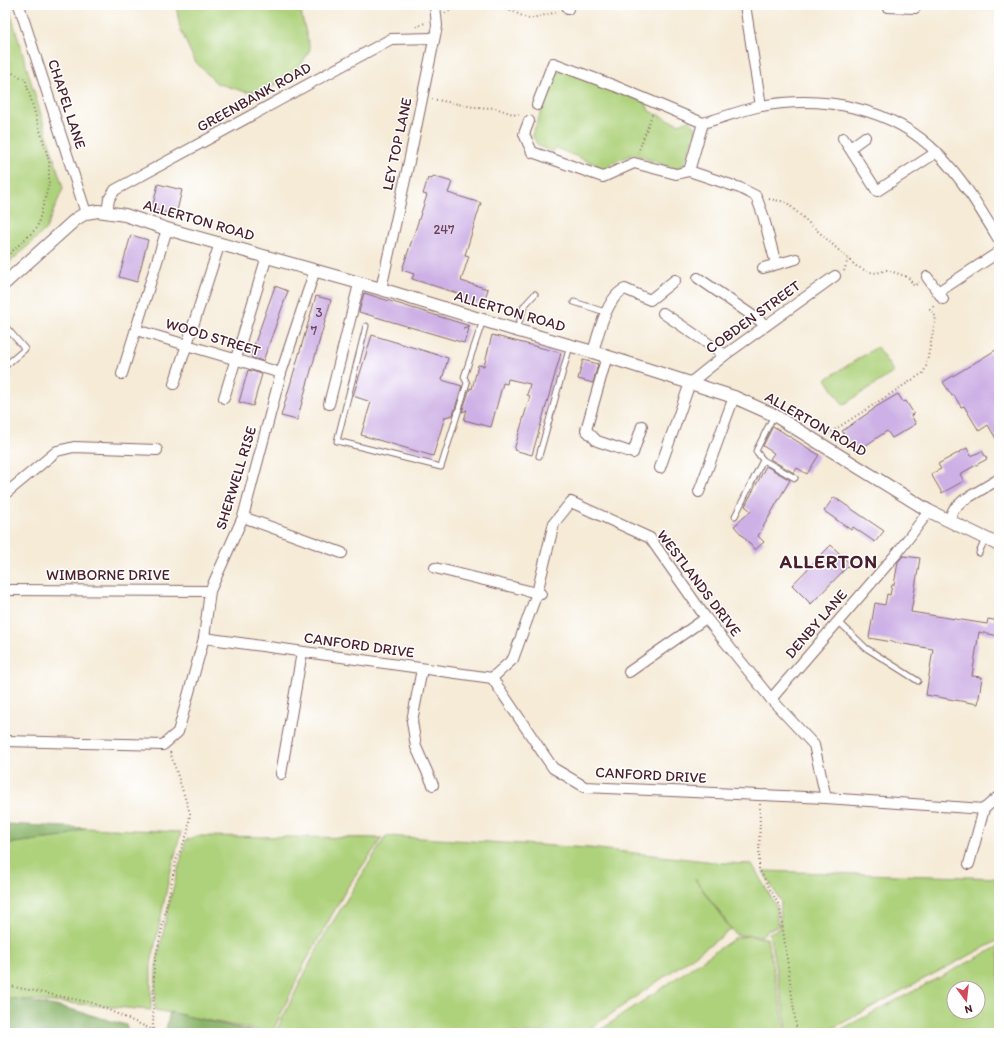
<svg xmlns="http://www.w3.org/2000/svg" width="1004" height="1038" font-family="Itim,sans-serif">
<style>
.green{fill:#aed27b;stroke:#7c7853;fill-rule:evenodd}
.forest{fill:#8ab46b;stroke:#6a6a4b}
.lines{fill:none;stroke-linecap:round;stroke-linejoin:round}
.stream{stroke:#59bcd7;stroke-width:3.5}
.building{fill:#cdb0e5}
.service-casing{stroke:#866667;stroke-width:7}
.minor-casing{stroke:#866667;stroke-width:12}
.tertiary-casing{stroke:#866667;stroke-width:14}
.path{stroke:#866667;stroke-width:2;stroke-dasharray:1 3;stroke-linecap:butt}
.service{stroke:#fff;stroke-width:5}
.minor{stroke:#fff;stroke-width:10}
.tertiary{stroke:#fff;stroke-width:12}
.labels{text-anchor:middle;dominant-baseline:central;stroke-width:3;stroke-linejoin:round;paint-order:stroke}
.number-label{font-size:13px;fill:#6b435a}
.street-label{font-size:15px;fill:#4a1f2b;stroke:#fff}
.district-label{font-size:19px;font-weight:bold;letter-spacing:1px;fill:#4a1f2b;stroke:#fff}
</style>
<rect width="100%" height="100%" fill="#fff"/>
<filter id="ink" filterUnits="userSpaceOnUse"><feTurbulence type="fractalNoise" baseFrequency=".025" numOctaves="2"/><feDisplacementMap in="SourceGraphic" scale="8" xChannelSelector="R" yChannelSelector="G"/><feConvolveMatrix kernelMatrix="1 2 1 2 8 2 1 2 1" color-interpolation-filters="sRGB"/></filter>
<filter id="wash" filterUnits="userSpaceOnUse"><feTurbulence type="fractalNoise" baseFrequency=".012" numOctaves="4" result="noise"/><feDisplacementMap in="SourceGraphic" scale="16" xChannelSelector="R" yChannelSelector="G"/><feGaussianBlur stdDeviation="0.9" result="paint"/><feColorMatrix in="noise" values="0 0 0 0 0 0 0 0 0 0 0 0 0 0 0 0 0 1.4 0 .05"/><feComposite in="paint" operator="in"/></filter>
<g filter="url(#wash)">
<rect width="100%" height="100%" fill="#f5ebd7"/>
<!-- green -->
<g class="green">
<path d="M5,5H8L63,188L46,229L5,267Z"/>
<path d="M176,5H299L310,49L300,67L273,86L261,91L246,92L216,83L194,60L180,28Z"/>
<path d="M561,70L646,103L649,111L679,124L689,120L695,126L696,132L684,165L680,168L675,169L633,154L610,164L609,170L605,172L597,170V165L556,148L553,152L538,146L532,135L554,79L551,75Z"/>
<path d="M877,347L894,372L843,405L826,379Z"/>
<path d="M85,828L181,832L169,878L151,964V1010L5,998V844L63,837Z"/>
<path d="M197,836L382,838L347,888L305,963L272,1033L155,1010L156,966L169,904L186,840Z"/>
<path d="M386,836L589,848L724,863L752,864L777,908V927L768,930L761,936L736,935L695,879L731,930L584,1033H275L321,941Z"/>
<path d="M763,871L999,878V940L914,984L824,1033H788L769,933L779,929L781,902Z"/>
<path d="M747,936L767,938L786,1033H596L735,938Z"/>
<path d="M999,946V1033H834L988,952ZM954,988H978V1012H954Z"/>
</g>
<!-- forest -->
<g class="forest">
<path d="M5,824L85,828L63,837L5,844Z"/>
<path d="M5,997L66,1008L126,1025L128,1030L122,1033H5Z"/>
<path d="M170,1012L259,1033H165Z"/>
</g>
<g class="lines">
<!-- stream -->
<path class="stream" d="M140,1033L146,1031L148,1033"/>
</g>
<g id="blocks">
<!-- building -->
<g class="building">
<path d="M433,176L452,182L448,193L481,203L465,255L469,256L461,281L488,289L483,306L458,298L460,294L412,279L414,274L402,270L427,195L423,194L428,178L432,179Z"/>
<path d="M158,184L182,190L176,215L152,209Z"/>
<path d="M131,235L148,240L137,282L119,277Z"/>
<path d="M275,286L288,291L263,361L252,358L253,354H251Z"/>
<path d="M364,293L470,326L463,328L469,329L464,343L359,312Z"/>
<path d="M316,296L331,300L297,420L281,416Z"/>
<path d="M372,335L448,358L442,380L462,386L453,415L445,417L433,456L361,435L371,402L353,396Z"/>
<path d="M492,335L561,353L532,455L514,450L530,396L527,395L530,384L508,379L507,384L503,383L491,427L464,420L467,410L462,412L470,388L472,389L478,365L484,366Z"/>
<path d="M999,348V444L988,425L979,431L964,406L961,407L954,395L952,396L943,382Z"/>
<path d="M583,360L598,364L593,383L578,379Z"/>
<path d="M248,370L262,374L253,406L239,402Z"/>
<path d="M898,394L903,402L906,401L914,414L911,415L916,424L892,438L887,431L856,452L842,431L874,409V408Z"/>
<path d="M773,426L819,455L807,474L797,468L794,473L770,459L774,453L763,446Z"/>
<path d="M967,448L971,456L982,451L987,459L960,474L964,481L942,493L931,474L941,469L938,464Z"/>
<path d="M766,466L790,480L758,536L764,542L755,550L734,526L751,511L745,506Z"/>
<path d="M834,497L884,531L875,542L853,527L851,530L824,511Z"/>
<path d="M831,545L850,564L811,604L792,585Z"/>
<path d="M903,556L920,558L911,612L987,624L988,619L999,621V636L979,632L972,676L982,677L978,704L926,695L933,649L869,638L875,603L885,605L887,594L890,595L892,585H894L898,562Z"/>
</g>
</g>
</g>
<g filter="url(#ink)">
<use href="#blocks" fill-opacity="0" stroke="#866667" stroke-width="1"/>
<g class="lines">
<defs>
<g id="service">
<path d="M574,302L605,312"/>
<path d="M5,326L25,349L5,366"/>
<path d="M366,326L337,441L441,467L467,383L464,377L483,320"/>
<path d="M517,330L524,306L535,294"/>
<path d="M774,415L756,451L763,460L795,478"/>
<path d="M539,456L570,346"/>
<path d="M735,516L763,460"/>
<path d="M979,553L985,539"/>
<path d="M838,621L866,648L918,681"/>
</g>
<g id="minor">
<path d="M19,5L86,213"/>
<path d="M567,5L568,9"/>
<path d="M745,5L761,106"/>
<path d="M887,5L888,7L915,8V5"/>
<path d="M537,105L553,63L615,86L703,123"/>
<path d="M529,121L524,134L532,152L603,177L634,163L676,174L689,171"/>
<path d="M843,138L877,191L937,152"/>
<path d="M850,148L865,137"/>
<path d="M689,171L703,123C722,118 742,110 761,106C823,95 893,107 938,154C963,179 981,210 999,240"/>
<path d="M689,171L740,188L756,196L763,215L776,264"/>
<path d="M107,213L109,199L115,190L391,39L434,38"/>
<path d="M763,268L796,259"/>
<path d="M927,277L943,299"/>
<path d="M698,278L766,325"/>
<path d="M381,289L410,157L437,26L435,5"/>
<path d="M938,292L999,252"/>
<path d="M663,313L725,355"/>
<path d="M136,330L281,373"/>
<path d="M593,352C598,335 607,296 625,289L650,300L675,280"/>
<path d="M607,356L586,430L597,441L633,453L642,426"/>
<path d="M122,374L167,229"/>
<path d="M174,384L220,243"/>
<path d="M224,398L267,256"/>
<path d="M329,404L359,284"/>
<path d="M660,468L690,383L725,355L835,276"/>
<path d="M699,492L734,397"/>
<path d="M5,494L57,451L74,447L157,450"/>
<path d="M243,517L342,553"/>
<path d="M948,521L954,509L964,500L999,479"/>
<path d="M435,568L541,594"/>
<path d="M5,590L210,591"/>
<path d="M204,638L492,678L553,768L585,787L826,798L984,809"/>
<path d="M422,669L412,721L416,747L433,785"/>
<path d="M629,672L706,618"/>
<path d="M492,678L513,659L537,593L554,523L571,502L650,538L706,618L771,699L814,745L826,798"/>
<path d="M771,699L898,552L929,511"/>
<path d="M5,741L163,745L178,732L204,638L210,591L243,517L281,373L315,270"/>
<path d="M281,774L302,652"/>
<path d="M969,864L984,809L999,796"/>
</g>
<path id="tertiary" d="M5,283L76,219L86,213L98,211L125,215L167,229L381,289L512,329L593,352L734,397L774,415L929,511L999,545"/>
</defs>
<!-- service casing -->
<use href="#service" class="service-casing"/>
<!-- minor casing -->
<use href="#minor" class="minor-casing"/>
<!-- tertiary casing -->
<use href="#tertiary" class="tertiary-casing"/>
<!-- path -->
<g class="path">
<path d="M499,5L529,19L557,12"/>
<path d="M514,5L516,12"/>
<path d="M445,13L462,5"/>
<path d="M416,27L427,22"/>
<path d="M5,71H8L25,79L49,161V184L37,228L5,258"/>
<path d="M432,99L474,107L495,108L516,115L521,114"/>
<path d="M638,153L653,112"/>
<path d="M769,199L786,202L856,266L869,272L877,273L887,270L908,277L914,286L919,282"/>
<path d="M844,271L848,259"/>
<path d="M828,434L923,373L926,367L936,317L930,309L935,305"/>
<path d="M760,804L759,869L780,907L797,1033"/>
<path d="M5,985L93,1003L153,1030L163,1033"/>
<path d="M152,1033L153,1030L154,966L176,861L188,832L190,813L170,752"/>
</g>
<!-- service -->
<use href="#service" class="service"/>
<!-- minor -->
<use href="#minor" class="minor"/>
<!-- tertiary -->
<use href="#tertiary" class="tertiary"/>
</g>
</g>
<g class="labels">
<!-- number labels -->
<g class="number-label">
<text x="444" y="229">247</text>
<text x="319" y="312">3</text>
<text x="314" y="330">7</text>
</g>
<!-- street labels -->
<g class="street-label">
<text transform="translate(254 97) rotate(-29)">GREENBANK ROAD</text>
<text transform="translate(67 104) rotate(72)">CHAPEL LANE</text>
<text transform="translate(397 144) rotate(-78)">LEY TOP LANE</text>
<text transform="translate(199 220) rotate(16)">ALLERTON ROAD</text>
<text transform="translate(510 311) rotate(16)">ALLERTON ROAD</text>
<text transform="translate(753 317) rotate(-36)">COBDEN STREET</text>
<text transform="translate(213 337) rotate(17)">WOOD STREET</text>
<text transform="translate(816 424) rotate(30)">ALLERTON ROAD</text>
<text transform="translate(236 478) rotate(-73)">SHERWELL RISE</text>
<text x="108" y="575">WIMBORNE DRIVE</text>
<text transform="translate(699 583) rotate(53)">WESTLANDS DRIVE</text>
<text transform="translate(816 624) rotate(-49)">DENBY LANE</text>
<text transform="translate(359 645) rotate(8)">CANFORD DRIVE</text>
<text transform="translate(651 775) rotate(3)">CANFORD DRIVE</text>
</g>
<!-- district labels -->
<g class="district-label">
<text x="829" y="561">ALLERTON</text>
</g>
</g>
<!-- margin -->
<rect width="1004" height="1038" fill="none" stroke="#fff" stroke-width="20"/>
<!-- north arrow -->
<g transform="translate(966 1000) rotate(165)"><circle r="19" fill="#ffffff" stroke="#b7a5aa"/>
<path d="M0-3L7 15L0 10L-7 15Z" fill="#d1495b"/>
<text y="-6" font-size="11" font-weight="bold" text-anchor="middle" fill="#4a1f2b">N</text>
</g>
</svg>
